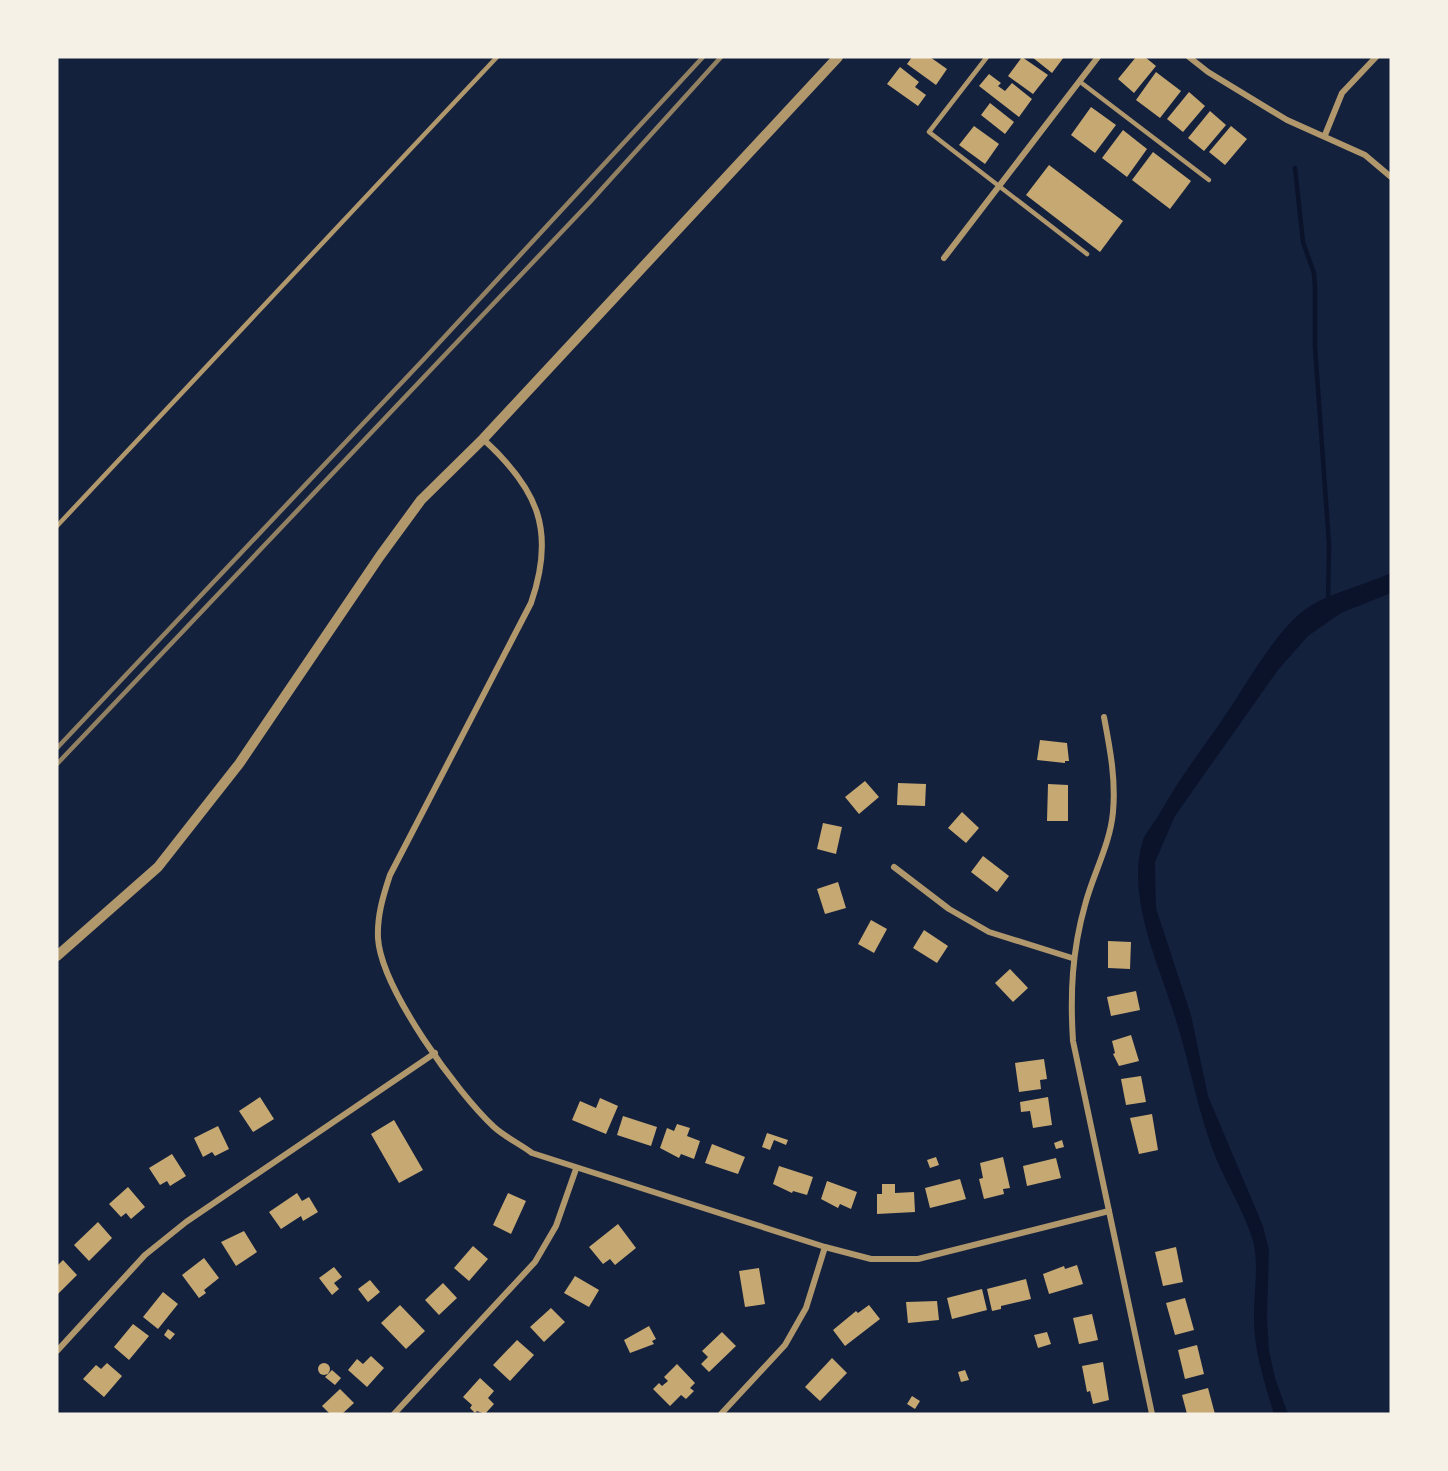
<svg xmlns="http://www.w3.org/2000/svg" width="1448" height="1471" font-family="'DejaVu Sans',sans-serif">
<style>
.water{fill:#0b132b}
.lines{fill:none;stroke-linecap:round;stroke-linejoin:round}
.stream{stroke:#0b132b;stroke-width:4.5}
.building{fill:#c6a872}
.service{stroke:#b1986c;stroke-width:4.5}
.minor{stroke:#b1986c;stroke-width:6}
.tertiary{stroke:#b1986c;stroke-width:10}
.rail{stroke:#918062;stroke-width:4.5}
</style>
<rect width="100%" height="100%" fill="#14213d"/>
<!-- water -->
<path class="water" d="M1391,573V593L1341,613L1308,636L1278,670L1175,816L1155,862L1156,908L1191,1015L1208,1096L1263,1226L1269,1250L1267,1318L1269,1350L1275,1378L1288,1414H1274C1264,1381 1253,1349 1254,1314C1254,1290 1259,1265 1253,1241C1244,1211 1227,1185 1215,1156C1198,1112 1190,1065 1176,1020C1160,967 1125,897 1143,840C1147,830 1156,821 1161,811C1178,781 1198,754 1218,726C1242,693 1276,627 1310,606C1335,591 1365,585 1391,573Z"/>
<g class="lines">
<!-- stream -->
<path class="stream" d="M1295,168L1303,242L1314,273L1315,289V347L1329,544L1328,603"/>
</g>
<!-- building -->
<g class="building">
<path d="M912,57H930L947,69L936,85L907,64Z"/>
<path d="M1022,57L1048,75L1033,94L1008,76Z"/>
<path d="M1032,57H1064L1052,73Z"/>
<path d="M1136,57H1145L1156,66L1134,93L1118,79Z"/>
<path d="M900,67L919,82L915,87L926,95L918,106L887,84Z"/>
<path d="M1156,72L1181,91L1160,118L1136,100Z"/>
<path d="M989,74L1001,83L998,86L1005,91L1012,83L1032,99L1019,117L979,86Z"/>
<path d="M1189,92L1205,106L1183,132L1167,119Z"/>
<path d="M990,103L1014,122L1005,134L981,115Z"/>
<path d="M1091,107L1116,125L1095,153L1071,135Z"/>
<path d="M1210,111L1226,125L1204,151L1188,138Z"/>
<path d="M974,126L999,144L985,164L959,145Z"/>
<path d="M1231,126L1247,139L1225,165L1209,152Z"/>
<path d="M1123,130L1147,149L1127,177L1102,158Z"/>
<path d="M1153,152L1191,181L1170,209L1132,180Z"/>
<path d="M1049,165L1123,221L1100,252L1026,195Z"/>
<path d="M1040,740L1067,743L1069,761H1065V763L1037,760Z"/>
<path d="M865,781L879,797L859,814L845,797Z"/>
<path d="M898,783L926,784L925,806L897,805Z"/>
<path d="M1048,784L1068,785V821H1047Z"/>
<path d="M962,812L979,828L966,843L948,828Z"/>
<path d="M823,823L842,827L836,854L817,849Z"/>
<path d="M983,856L1009,876L997,892L971,872Z"/>
<path d="M838,882L846,908L825,914L817,889Z"/>
<path d="M871,920L887,929L874,953L858,944Z"/>
<path d="M924,930L948,946L937,963L913,948Z"/>
<path d="M1108,941L1131,942L1130,969L1108,968Z"/>
<path d="M1010,969L1028,988L1013,1002L995,983Z"/>
<path d="M1136,991L1140,1010L1111,1016L1107,997Z"/>
<path d="M1131,1035L1139,1061L1119,1066L1113,1054L1115,1053L1112,1041Z"/>
<path d="M1044,1059L1047,1079L1040,1080L1041,1089L1019,1092L1015,1063Z"/>
<path d="M1141,1076L1146,1102L1126,1105L1121,1079Z"/>
<path d="M260,1097L274,1119L253,1132L239,1111Z"/>
<path d="M1048,1097L1052,1125L1033,1128L1030,1111L1021,1112L1020,1102Z"/>
<path d="M600,1098L618,1106L606,1134L572,1120L580,1101L596,1108Z"/>
<path d="M1152,1114L1158,1150L1139,1154L1130,1118Z"/>
<path d="M623,1116L657,1127L651,1146L617,1135Z"/>
<path d="M394,1120L423,1170L399,1183L371,1134Z"/>
<path d="M677,1124L690,1128L687,1136L700,1141L694,1159L681,1154L679,1158L660,1148L667,1128L674,1131Z"/>
<path d="M218,1126L229,1149L215,1156L212,1152L203,1157L194,1138Z"/>
<path d="M767,1133L788,1140L786,1145L774,1140L770,1150L762,1147Z"/>
<path d="M1062,1140L1064,1147L1056,1149L1054,1143Z"/>
<path d="M712,1144L745,1157L738,1174L705,1163Z"/>
<path d="M172,1154L186,1176L170,1186L167,1181L160,1185L149,1168Z"/>
<path d="M936,1157L939,1165L930,1168L927,1160Z"/>
<path d="M1003,1157L1010,1188L1003,1189L1004,1194L984,1199L979,1179L983,1178L980,1163Z"/>
<path d="M1056,1158L1061,1178L1027,1186L1023,1166Z"/>
<path d="M779,1166L813,1177L807,1195L793,1191L792,1193L773,1184Z"/>
<path d="M960,1179L966,1199L930,1208L925,1188Z"/>
<path d="M827,1181L857,1192L851,1209L840,1204L838,1208L821,1199Z"/>
<path d="M882,1184H895V1193L914,1192L915,1212L877,1214V1194H882Z"/>
<path d="M128,1187L145,1207L131,1219L126,1213L121,1217L109,1204Z"/>
<path d="M297,1193L302,1201L309,1197L318,1212L303,1221L301,1216L281,1229L269,1212Z"/>
<path d="M508,1193L526,1201L511,1234L493,1225Z"/>
<path d="M98,1222L112,1238L89,1261L74,1245Z"/>
<path d="M618,1224L636,1248L615,1265L610,1259L603,1264L589,1247Z"/>
<path d="M244,1231L257,1252L236,1266L221,1242Z"/>
<path d="M473,1246L488,1259L469,1281L454,1268Z"/>
<path d="M1176,1247L1183,1282L1163,1286L1155,1252Z"/>
<path d="M204,1258L219,1278L204,1290L206,1293L199,1298L182,1275Z"/>
<path d="M63,1260L77,1275L57,1295V1266Z"/>
<path d="M1077,1265L1083,1284L1049,1294L1043,1274L1064,1266L1065,1269Z"/>
<path d="M334,1267L342,1277L334,1283L339,1289L332,1295L319,1278Z"/>
<path d="M759,1268L765,1304L745,1307L739,1271Z"/>
<path d="M575,1276L599,1290L589,1307L564,1293Z"/>
<path d="M1026,1279L1031,1299L1001,1306V1309L992,1311L987,1289Z"/>
<path d="M370,1280L380,1292L368,1302L358,1289Z"/>
<path d="M443,1283L457,1298L439,1315L425,1300Z"/>
<path d="M982,1289L987,1310L952,1319L947,1298Z"/>
<path d="M163,1292L178,1304L158,1329L143,1317Z"/>
<path d="M1185,1298L1194,1330L1175,1335L1166,1303Z"/>
<path d="M937,1301L939,1320L908,1323L906,1302Z"/>
<path d="M400,1305L425,1331L406,1349L381,1323Z"/>
<path d="M869,1305L880,1319L845,1346L833,1330L856,1311L858,1313Z"/>
<path d="M551,1308L565,1322L544,1342L530,1327Z"/>
<path d="M1092,1314L1098,1340L1079,1344L1073,1318Z"/>
<path d="M133,1324L149,1336L129,1360L114,1347Z"/>
<path d="M649,1326L656,1339L652,1341L654,1344L630,1353L624,1340Z"/>
<path d="M168,1329L175,1334L170,1340L164,1335Z"/>
<path d="M722,1332L736,1346L709,1372L701,1364L708,1357L702,1351Z"/>
<path d="M1047,1332L1051,1344L1038,1348L1034,1335Z"/>
<path d="M517,1340L534,1355L510,1381L493,1365Z"/>
<path d="M1197,1345L1204,1374L1185,1379L1178,1350Z"/>
<path d="M371,1356L384,1368L367,1387L348,1370L357,1359L363,1364Z"/>
<path d="M832,1358L847,1373L820,1401L805,1387Z"/>
<path d="M1103,1362L1109,1400L1093,1404L1090,1391L1087,1392L1082,1366Z"/>
<circle cx="324" cy="1369" r="6"/>
<path d="M107,1363L122,1376L104,1397L83,1379L96,1365L101,1369Z"/>
<path d="M677,1364L695,1383L690,1388L694,1391L686,1399L681,1395L670,1406L653,1389L659,1383L662,1386L668,1381L664,1377Z"/>
<path d="M332,1370L341,1378L335,1385L325,1377Z"/>
<path d="M965,1370L969,1380L961,1382L958,1372Z"/>
<path d="M480,1378L494,1391L488,1398L494,1404L485,1414L477,1411L475,1413L470,1408L472,1405L463,1397Z"/>
<path d="M1208,1388L1215,1414H1187L1182,1395Z"/>
<path d="M340,1389L354,1403L342,1414H330L322,1406Z"/>
<path d="M912,1396L920,1401L915,1409L907,1404Z"/>
</g>
<g class="lines">
<!-- service -->
<g class="service">
<path d="M987,57L929,132L1087,254"/>
<path d="M1079,81L1209,180"/>
<path d="M57,526L497,57"/>
</g>
<!-- minor -->
<g class="minor">
<path d="M1189,57L1208,72L1287,120L1365,155L1391,177"/>
<path d="M1325,135L1342,93L1376,57"/>
<path d="M944,258L1098,57"/>
<path d="M483,439C538,489 556,531 531,603L390,875C383,896 377,916 378,938C381,988 457,1093 494,1127C505,1137 520,1144 532,1153L825,1247L871,1259H918L1109,1211"/>
<path d="M1104,717C1110,749 1116,779 1113,812C1110,845 1093,874 1085,905C1072,951 1070,994 1073,1041L1152,1414"/>
<path d="M894,867L949,909L989,932L1072,958"/>
<path d="M57,1351L145,1255L186,1222L435,1053"/>
<path d="M394,1414L535,1262L556,1226L576,1169"/>
<path d="M721,1414L785,1345L806,1308L825,1247"/>
</g>
<!-- tertiary -->
<path class="tertiary" d="M57,956L158,867L239,764L380,556L421,500L483,439L838,57"/>
<!-- rail -->
<g class="rail">
<path d="M57,748L424,359L703,57"/>
<path d="M57,764L590,202L721,57"/>
</g>
</g>
<!-- border -->
<rect width="1448" height="1471" fill="none" stroke="#f6f1e7" stroke-width="117"/>
</svg>
